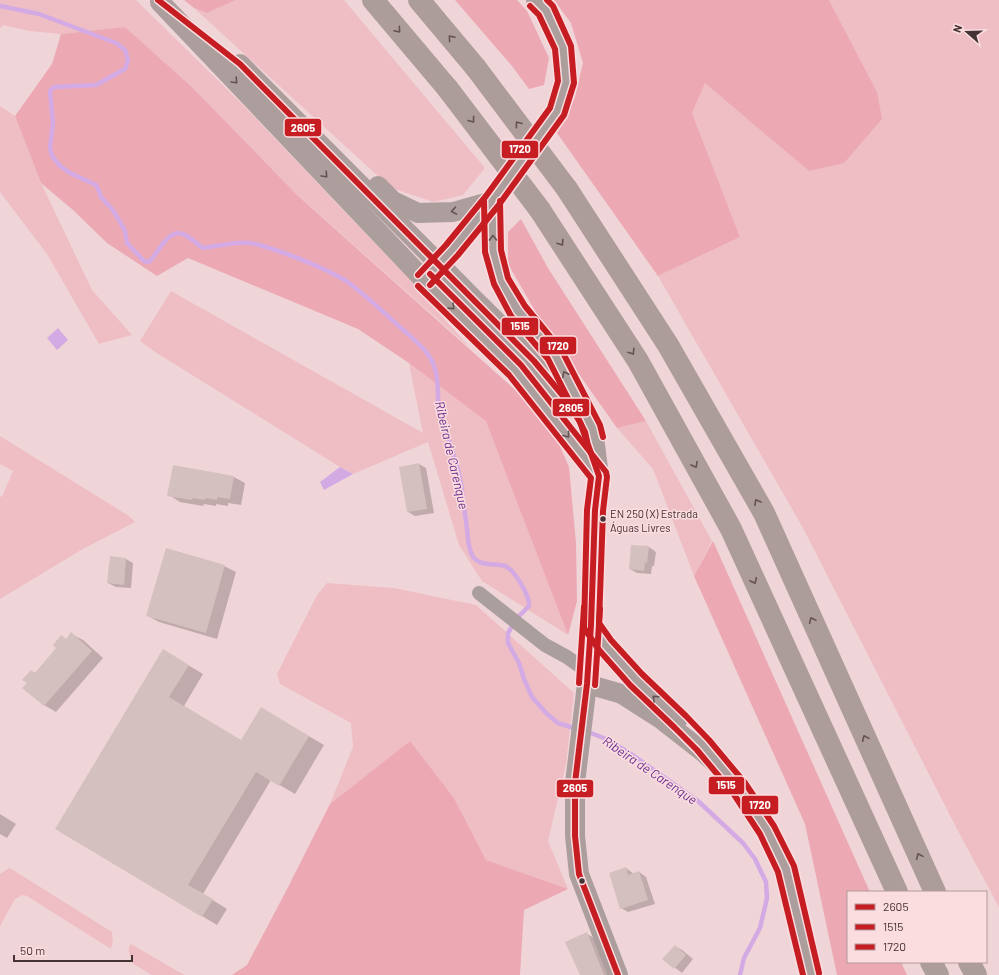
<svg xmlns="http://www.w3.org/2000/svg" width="999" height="975" font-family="Barlow,sans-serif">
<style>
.green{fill:#eebec4}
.forest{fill:#eca8b3}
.water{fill:#d3aae4}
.shadow{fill:#0003}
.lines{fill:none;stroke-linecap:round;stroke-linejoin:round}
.stream{stroke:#d3aae4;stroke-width:4.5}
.building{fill:#d5c0c0}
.street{stroke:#aa9f9c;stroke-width:14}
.secondary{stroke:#ac9e9c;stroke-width:20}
.highway{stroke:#ac9c9a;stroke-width:22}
.highway-bridge{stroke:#ac9c9a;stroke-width:22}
.bus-1-casing{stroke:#fbdde0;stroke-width:9}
.bus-2-casing{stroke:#fbdde0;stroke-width:9}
.bus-3-casing{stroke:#fbdde0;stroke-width:9}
.bus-1{stroke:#c61d23;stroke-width:6}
.bus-2{stroke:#c61d23;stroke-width:6}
.bus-3{stroke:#c61d23;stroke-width:6}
.oneway{stroke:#645253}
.bus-dot{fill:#453234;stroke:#fbdde0;stroke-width:1.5}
.labels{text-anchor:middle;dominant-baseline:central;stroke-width:3;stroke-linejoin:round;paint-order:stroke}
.bus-label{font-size:11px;fill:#453234;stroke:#fbdde0;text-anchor:start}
.water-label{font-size:13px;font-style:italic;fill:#6b2f8e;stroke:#fbdde0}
.line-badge{stroke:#fbdde0;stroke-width:1.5}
.badge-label{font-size:11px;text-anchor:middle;font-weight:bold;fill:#fff}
</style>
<rect width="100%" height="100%" fill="#f0d5d8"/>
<!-- green -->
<g class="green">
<path d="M0,0H136L243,105L408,278L470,348L293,191L192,87L125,27L61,34L30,31L3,25L0,28Z"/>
<path d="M236,0H344L485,168L463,195L434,202L391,188L194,8L207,13Z"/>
<path d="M829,0H999V907L958,831L803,528L658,276L740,237L692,113L705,82L809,171L877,92Z"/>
<path d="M0,106L15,116L41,183L92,290L132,335L99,344L47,254L0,192Z"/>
<path d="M171,291L423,433L409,363L487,421L568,635L482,581L459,545L428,442L353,474L340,467L155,352L140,341Z"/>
<path d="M646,421L712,541L694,576L653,469L617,428Z"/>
<path d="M0,436L129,516L135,522L81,550L0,599V496L2,497L13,471L0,464Z"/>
<path d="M327,583L394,588L476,605L574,693L566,764L548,841L568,889L486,860L454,798L410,741L330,804L353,747L351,723L280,684L277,674L317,595Z"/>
<path d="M9,868L13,870L112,932L113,940L111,949L27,896L23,895L15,899L0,926V874Z"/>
<path d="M131,944L179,972L185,975H152L132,963C131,957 126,949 131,944Z"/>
</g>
<!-- forest -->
<g class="forest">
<path d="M184,0H236L207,13L194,8Z"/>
<path d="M455,0H517L527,11L549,58L544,85L529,89L512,66Z"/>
<path d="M554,0H829L877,92L882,119L844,163L809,171L705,83L692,113L740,237L658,276L557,133L575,97L583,63L571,23Z"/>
<path d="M125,27L192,87L296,194L521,395L558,442L569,467L576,543L577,601L568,635L486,421L409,363L358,329L188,258L157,276L107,243L73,210L41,183L15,116L52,64L61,34Z"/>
<path d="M521,219L548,268L646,421L617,428L538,316L508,264V232Z"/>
<path d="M713,541L870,892H848V962H901L907,975H837L805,824L694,576Z"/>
<path d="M410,741L454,798L486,860L568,889L524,910L520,975H232L247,965L285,893L330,804Z"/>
</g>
<!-- water -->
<g class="water">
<path d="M58,328L68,340L57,350L47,338Z"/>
<path d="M340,467L353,474L324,490L320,482Z"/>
</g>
<!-- shadow -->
<g class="shadow">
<path d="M419,464L426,468L434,513L415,516L408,512Z"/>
<path d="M234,477L245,483L241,505L228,503V506L216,504V506L204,504L203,506L180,502L169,495Z"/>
<path d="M649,547L656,552L654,566H652L651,574L637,573L630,569Z"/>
<path d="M126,559L133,563L131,588L116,587L108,583Z"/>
<path d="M224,566L236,572L217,639L159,622L148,616Z"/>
<path d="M71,634L83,640L103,658L56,712L44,705L35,673Z"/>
<path d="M163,650L203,674L184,706L242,741L261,708L324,745L295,794L271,780L203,894L227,909L217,925L56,829Z"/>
<path d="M0,814L16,824L7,838L0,834Z"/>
<path d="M626,868L634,874L639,872L646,877L655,904L628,912L621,908Z"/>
<path d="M587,934L594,938L610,975H581Z"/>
<path d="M675,946L682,950L693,959L682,973L664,959Z"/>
</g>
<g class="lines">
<!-- stream -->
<g class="stream">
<path d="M0,6L39,14L116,43L125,50L128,60L125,69L96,85L54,87L50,91L53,123L50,148L52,156L60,166L70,173L96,185L99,191L101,197L112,209L119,220L125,231L127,243L144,261L149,262C159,252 169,226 185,235C191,238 197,244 203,248C221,246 237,240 256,244C281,251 324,267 346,281C366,295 383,312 401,328C414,340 430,351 435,369C439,381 437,395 439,408C445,434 457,458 461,484C463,499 465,514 467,529C468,537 468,547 472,555C478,567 494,563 505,566C514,569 530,596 529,606L518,617L508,633V643L519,663L524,679L532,697L547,714L558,723L577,729"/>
<path d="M586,731L606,739L631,754L698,801L743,843L755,859L766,882L767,898L760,928L744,958L740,975"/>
</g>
</g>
<!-- building -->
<g class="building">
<path d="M419,463L427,509L407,512L399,467Z"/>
<path d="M173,465L234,476L230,499L217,497V500L205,498V500L193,498L192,500L167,496Z"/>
<path d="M631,545L649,546L647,563L645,562L644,571L629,569Z"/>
<path d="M166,548L225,565L206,633L146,616Z"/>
<path d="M110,556L126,558L124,585L107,583Z"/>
<path d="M71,632L92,651L44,706L22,688L27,683L22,680L31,670L35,673L56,648L53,645L61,635L66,639Z"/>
<path d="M163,649L189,665L169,697L241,740L261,707L309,736L279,786L256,772L188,885L213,899L202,917L55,829Z"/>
<path d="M626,867L628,875L639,871L648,900L620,909L609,873Z"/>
<path d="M587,932L595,952L604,975H580L565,942Z"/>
<path d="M675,945L686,955L674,969L662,959Z"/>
</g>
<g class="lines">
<!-- street -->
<path class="street" d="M479,593L545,645L567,657L588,672"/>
<!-- secondary -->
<g class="secondary">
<path d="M160,2L424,280L515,370L599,476"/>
<path d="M240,64C313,138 387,211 460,285C498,324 541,362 571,408"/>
<path d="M378,186L393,201L418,213L453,212L492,201"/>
<path d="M492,201L493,251L501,281L518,311L555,355L593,429L599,476L595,510L591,625L587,684L575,783V836L579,874L618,975"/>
<path d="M430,273L492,201L557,112L566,82L563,47L546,10L536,0"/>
<path d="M591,625C616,662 645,689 678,719"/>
<path d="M587,684L622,694L661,719L702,751L727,774L739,788L767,830L786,869L811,975"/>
</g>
<!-- highway -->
<g class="highway">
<path d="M373,0L448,89"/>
<path d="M419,0L476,68"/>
<path d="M567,189L668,345L764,513L935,892"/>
<path d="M540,210L638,361L731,529L897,892"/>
<path d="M931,962L938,975"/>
<path d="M969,962L976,975"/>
</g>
<!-- highway-bridge -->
<g class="highway-bridge">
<path d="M476,68L567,189"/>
<path d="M448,89L540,210"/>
</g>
<defs>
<path id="bus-1" d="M158,0L240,64L534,361L564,397L580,422L599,476L595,510L591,625L587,684L575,783V836L579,874L618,975"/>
<g id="bus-2">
<path d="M484,201L485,252L494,284L511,316L548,359L585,432L587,441"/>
<path d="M430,285L458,255L498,206L564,115L574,83L571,46L553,6L547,0"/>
<path d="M418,286L509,375L591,478L587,510L584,628L599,650L630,685L675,728L697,750L733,793L760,834L778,872L803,975"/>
<path d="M595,685L600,609"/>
</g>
<g id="bus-3">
<path d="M500,201L501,250L508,278L525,306L562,351L600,425L603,437"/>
<path d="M430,274L521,365L606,472L607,477L603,511L599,623L611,640L642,674L686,716L709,740L745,783L774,826L794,866L819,973"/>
<path d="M418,275L446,245L486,196L550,108L558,81L555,49L539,15L530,6"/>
<path d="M579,683L584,607"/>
</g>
</defs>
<!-- bus-1 casing -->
<use href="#bus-1" class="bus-1-casing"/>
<!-- bus-2 casing -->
<use href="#bus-2" class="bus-2-casing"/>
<!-- bus-3 casing -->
<use href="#bus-3" class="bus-3-casing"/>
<!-- bus-1 -->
<use href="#bus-1" class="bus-1"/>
<!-- bus-2 -->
<use href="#bus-2" class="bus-2"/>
<!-- bus-3 -->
<use href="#bus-3" class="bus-3"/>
</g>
<!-- one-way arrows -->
<defs><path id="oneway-chevron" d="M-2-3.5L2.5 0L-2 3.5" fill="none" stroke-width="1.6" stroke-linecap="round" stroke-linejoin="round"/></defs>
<g class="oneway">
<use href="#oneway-chevron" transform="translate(398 30) rotate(50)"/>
<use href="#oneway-chevron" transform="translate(451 38) rotate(-130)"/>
<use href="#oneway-chevron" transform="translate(235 81) rotate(47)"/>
<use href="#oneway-chevron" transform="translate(472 120) rotate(53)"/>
<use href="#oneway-chevron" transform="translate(518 124) rotate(-127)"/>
<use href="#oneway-chevron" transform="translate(325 175) rotate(47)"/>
<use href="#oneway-chevron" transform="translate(454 211) rotate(170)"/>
<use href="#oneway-chevron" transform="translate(493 238) rotate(-91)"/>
<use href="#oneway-chevron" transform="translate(561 243) rotate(57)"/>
<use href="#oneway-chevron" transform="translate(452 307) rotate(44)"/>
<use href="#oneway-chevron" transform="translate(632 352) rotate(57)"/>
<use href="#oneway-chevron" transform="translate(565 374) rotate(-117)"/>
<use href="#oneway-chevron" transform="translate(567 435) rotate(52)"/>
<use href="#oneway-chevron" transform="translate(695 465) rotate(61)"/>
<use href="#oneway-chevron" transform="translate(757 502) rotate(-120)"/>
<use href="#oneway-chevron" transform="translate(754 581) rotate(65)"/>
<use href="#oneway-chevron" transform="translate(812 620) rotate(-114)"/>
<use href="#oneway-chevron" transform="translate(655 698) rotate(-138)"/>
<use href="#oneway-chevron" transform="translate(865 738) rotate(-114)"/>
<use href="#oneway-chevron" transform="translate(919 856) rotate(-114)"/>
</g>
<!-- markers -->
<g class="bus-dot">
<circle cx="603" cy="519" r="3.5"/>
<circle cx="582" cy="881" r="3.5"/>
</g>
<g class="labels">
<!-- bus labels -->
<g class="bus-label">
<text x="610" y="513">EN 250 (X) Estrada<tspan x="610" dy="14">Águas Livres</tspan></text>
</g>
<!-- water labels -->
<g class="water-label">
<text transform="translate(452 455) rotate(77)">Ribeira de Carenque</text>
<text transform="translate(650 770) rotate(34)">Ribeira de Carenque</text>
</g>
</g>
<g class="line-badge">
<rect x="284" y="118" width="38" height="19" rx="4" fill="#c61d23"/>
<rect x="501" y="140" width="38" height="19" rx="4" fill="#c61d23"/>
<rect x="501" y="317" width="38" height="19" rx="4" fill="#c61d23"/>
<rect x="539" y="336" width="38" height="19" rx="4" fill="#c61d23"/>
<rect x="552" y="398" width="38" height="19" rx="4" fill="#c61d23"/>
<rect x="708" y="776" width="37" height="19" rx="4" fill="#c61d23"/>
<rect x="556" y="779" width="38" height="19" rx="4" fill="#c61d23"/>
<rect x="741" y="795" width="38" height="20" rx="4" fill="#c61d23"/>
</g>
<g class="badge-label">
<text x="303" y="132">2605</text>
<text x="520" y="153">1720</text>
<text x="520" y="330">1515</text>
<text x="558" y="350">1720</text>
<text x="571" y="412">2605</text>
<text x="726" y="789">1515</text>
<text x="575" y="792">2605</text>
<text x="760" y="809">1720</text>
</g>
<!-- legend -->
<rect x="847" y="891" width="140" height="72" fill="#fbdde0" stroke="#b2999b"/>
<rect x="855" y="904" width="20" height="6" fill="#c61d23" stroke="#b2999b"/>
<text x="883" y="911" font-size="12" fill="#453234">2605</text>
<rect x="855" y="924" width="20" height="6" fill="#c61d23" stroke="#b2999b"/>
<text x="883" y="931" font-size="12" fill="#453234">1515</text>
<rect x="855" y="944" width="20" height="6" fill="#c61d23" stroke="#b2999b"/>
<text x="883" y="951" font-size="12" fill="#453234">1720</text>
<!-- north arrow -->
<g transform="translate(967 32) rotate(290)" stroke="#fbdde0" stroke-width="3" paint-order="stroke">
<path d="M0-3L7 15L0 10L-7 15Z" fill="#453234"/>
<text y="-6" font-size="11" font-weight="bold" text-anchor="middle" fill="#453234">N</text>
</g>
<!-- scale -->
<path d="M14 955v6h118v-6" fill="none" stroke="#453234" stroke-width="2"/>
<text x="20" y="955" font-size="12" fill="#453234" stroke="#fbdde0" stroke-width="3" paint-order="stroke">50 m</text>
</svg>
